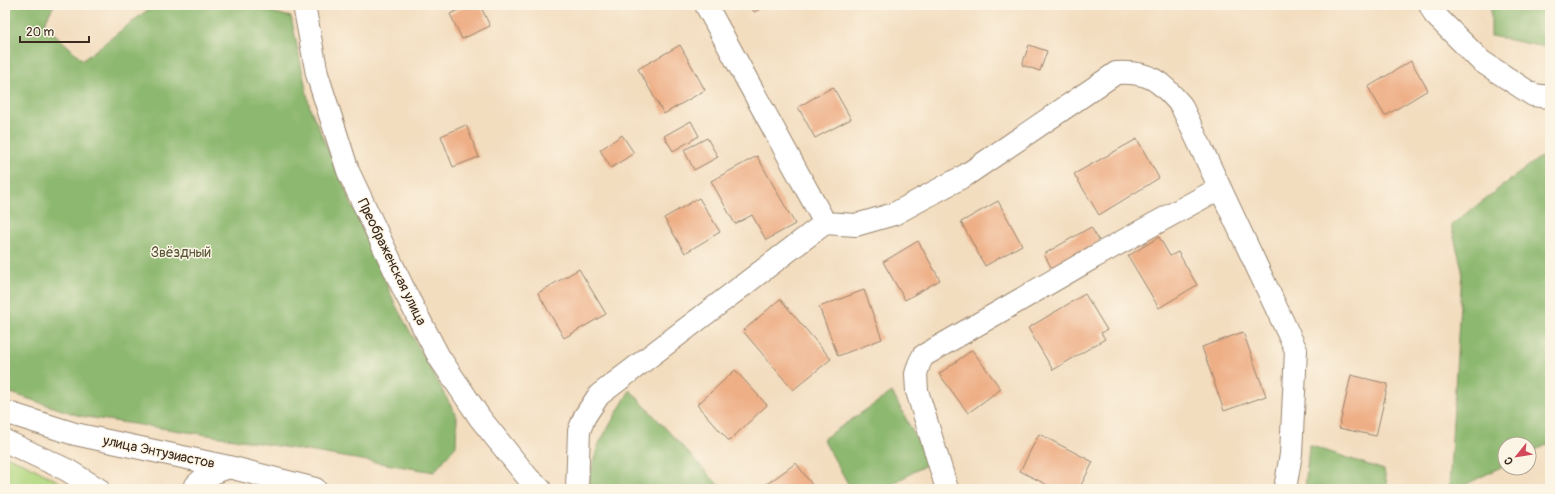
<svg xmlns="http://www.w3.org/2000/svg" width="1555" height="494" font-family="Pangolin,sans-serif">
<style>
.green{fill:#b2d881;stroke:#768150}
.forest{fill:#8db86f;stroke:#647146}
.building{fill:#eeaf86}
.lines{fill:none;stroke-linecap:round;stroke-linejoin:round}
.street-casing{stroke:#97846e;stroke-width:24}
.secondary-casing{stroke:#97846e;stroke-width:24}
.street{stroke:#fff;stroke-width:22}
.secondary{stroke:#fff;stroke-width:22}
.labels{text-anchor:middle;dominant-baseline:central;stroke-width:3;stroke-linejoin:round;paint-order:stroke}
.park-label{font-size:14px;fill:#595637;stroke:#fcf5e5}
.street-label{font-size:14px;fill:#3b2a1e;stroke:#fcf5e5}
</style>
<rect width="100%" height="100%" fill="#fcf5e5"/>
<filter id="ink" filterUnits="userSpaceOnUse"><feTurbulence type="fractalNoise" baseFrequency=".025" numOctaves="2"/><feDisplacementMap in="SourceGraphic" scale="8" xChannelSelector="R" yChannelSelector="G"/><feConvolveMatrix kernelMatrix="1 2 1 2 8 2 1 2 1" color-interpolation-filters="sRGB"/></filter>
<filter id="wash" filterUnits="userSpaceOnUse"><feTurbulence type="fractalNoise" baseFrequency=".012" numOctaves="4" result="noise"/><feDisplacementMap in="SourceGraphic" scale="16" xChannelSelector="R" yChannelSelector="G"/><feGaussianBlur stdDeviation="0.9" result="paint"/><feColorMatrix in="noise" values="0 0 0 0 0 0 0 0 0 0 0 0 0 0 0 0 0 1.4 0 .05"/><feComposite in="paint" operator="in"/></filter>
<g filter="url(#wash)">
<rect width="100%" height="100%" fill="#f3ddbf"/>
<!-- green -->
<g class="green">
<path d="M5,456L25,464L73,489H5Z"/>
<path d="M229,484L248,489H215L219,486Z"/>
</g>
<!-- forest -->
<g class="forest">
<path d="M5,5H54L44,24L83,60L150,8L183,5H244L291,17L310,108L396,306L457,417L456,446L434,472L241,440L80,416L5,391Z"/>
<path d="M1491,5H1550V48L1491,36Z"/>
<path d="M1550,155V443L1529,453V444H1505V465L1457,489H1449L1462,269L1451,225L1539,158Z"/>
<path d="M630,390L722,489H586L598,445Z"/>
<path d="M892,392L929,463L884,489H851L823,439Z"/>
<path d="M1309,445L1384,470L1388,489H1305Z"/>
</g>
<g id="blocks">
<!-- building -->
<g class="building">
<path d="M469,5H480L490,26L462,39L450,14Z"/>
<path d="M750,5H767L754,12Z"/>
<path d="M680,45L705,90L664,114L638,69Z"/>
<path d="M1029,45L1047,51L1040,71L1022,65Z"/>
<path d="M1411,61L1428,90L1385,116L1368,87Z"/>
<path d="M833,87L851,119L815,138L798,107Z"/>
<path d="M691,121L699,136L673,151L664,136Z"/>
<path d="M466,125L479,157L453,167L441,136Z"/>
<path d="M622,135L634,153L611,168L600,150Z"/>
<path d="M707,138L718,157L694,170L684,150Z"/>
<path d="M1137,139L1159,178L1099,215L1074,174Z"/>
<path d="M757,156L795,224L766,240L752,215L735,224L711,181Z"/>
<path d="M699,198L720,232L685,253L664,218Z"/>
<path d="M998,201L1022,245L985,266L961,222Z"/>
<path d="M1091,227L1101,244L1053,271L1044,254Z"/>
<path d="M1159,237L1170,256L1178,252L1197,285L1159,308L1128,256Z"/>
<path d="M918,241L940,280L905,300L883,262Z"/>
<path d="M579,269L606,314L564,338L538,293Z"/>
<path d="M864,290L882,339L838,356L819,307Z"/>
<path d="M1085,294L1107,330L1101,333L1105,339L1053,370L1028,328Z"/>
<path d="M780,299L831,359L793,390L743,331Z"/>
<path d="M1243,332L1266,396L1224,411L1202,347Z"/>
<path d="M972,350L1001,389L968,413L939,374Z"/>
<path d="M735,370L767,405L729,441L697,405Z"/>
<path d="M1351,375L1388,384L1376,436L1339,428Z"/>
<path d="M1039,434L1093,462L1079,489H1055L1020,471Z"/>
<path d="M796,463L815,489H760Z"/>
</g>
</g>
</g>
<g filter="url(#ink)">
<use href="#blocks" fill-opacity="0" stroke="#97846e" stroke-width="1"/>
<g class="lines">
<defs>
<g id="street">
<path d="M304,5L317,74L348,171L406,294L439,357L480,418L529,479L540,489"/>
<path d="M706,5L825,223"/>
<path d="M1430,5L1435,15L1481,61L1533,95L1550,97"/>
<path d="M577,489L579,431L585,416L599,395L825,223L856,225L894,214L966,175L1116,73C1150,71 1160,81 1181,105L1296,350L1291,454L1285,489"/>
<path d="M947,489L917,391L916,374L919,364L923,356L1094,257L1220,188"/>
</g>
<g id="secondary">
<path d="M5,412L75,434L229,467L315,489"/>
<path d="M5,441L67,470L98,489"/>
<path d="M193,489C203,476 214,472 229,467"/>
</g>
</defs>
<!-- street casing -->
<use href="#street" class="street-casing"/>
<!-- secondary casing -->
<use href="#secondary" class="secondary-casing"/>
<!-- street -->
<use href="#street" class="street"/>
<!-- secondary -->
<use href="#secondary" class="secondary"/>
</g>
</g>
<g class="labels">
<!-- park labels -->
<g class="park-label">
<text x="181" y="252">Звёздный</text>
</g>
<!-- street labels -->
<g class="street-label">
<text transform="translate(392 262) rotate(64)">Преображенская улица</text>
<text transform="translate(159 452) rotate(12)">улица Энтузиастов</text>
</g>
</g>
<!-- margin -->
<rect width="1555" height="494" fill="none" stroke="#fcf5e5" stroke-width="20"/>
<!-- north arrow -->
<g transform="translate(1517 456) rotate(240)"><circle r="19" fill="#fcf5e5" stroke="#afa495"/>
<path d="M0-3L7 15L0 10L-7 15Z" fill="#d1495b"/>
<text y="-6" font-size="11" font-weight="bold" text-anchor="middle" fill="#3b2a1e">С</text>
</g>
<!-- scale -->
<path d="M20 36v6h69v-6" fill="none" stroke="#3b2a1e" stroke-width="2"/>
<text x="26" y="36" font-size="12" fill="#3b2a1e" stroke="#fcf5e5" stroke-width="3" paint-order="stroke">20 m</text>
</svg>
